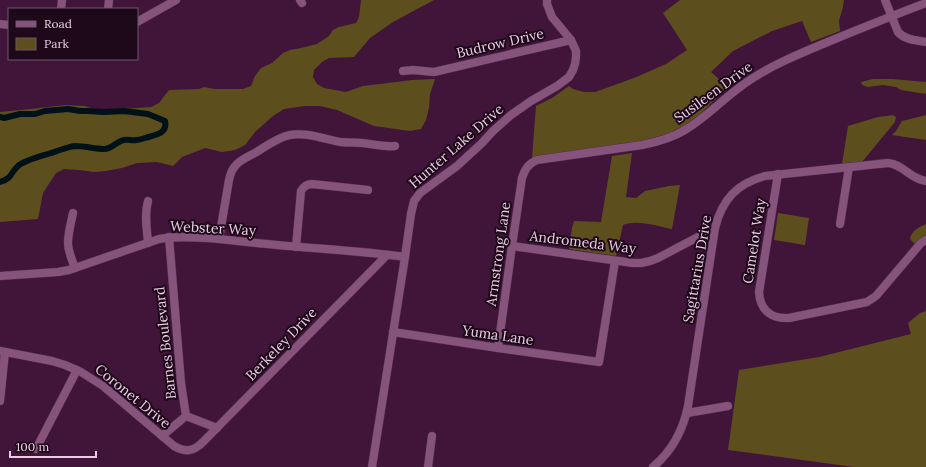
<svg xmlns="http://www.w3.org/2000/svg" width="926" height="467" font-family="Lora,serif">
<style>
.green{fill:#5c4f1d}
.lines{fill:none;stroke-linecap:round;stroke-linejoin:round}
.canal{stroke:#001217;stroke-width:6}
.minor-casing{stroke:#55314f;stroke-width:9}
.minor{stroke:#86537c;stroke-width:8}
.labels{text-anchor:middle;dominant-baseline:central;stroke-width:4;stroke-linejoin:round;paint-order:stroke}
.street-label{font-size:14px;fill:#ebcee4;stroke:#1d0919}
</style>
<rect width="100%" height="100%" fill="#41143a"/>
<!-- green -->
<g class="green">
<path d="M361,0H434L393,22L370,38L354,57L329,58L322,62L314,70L313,77L317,84L324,88L346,92L363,86L412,80L435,79L430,94L429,108L426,120L421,129L410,131L374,126L337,110L320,106H305L284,109L273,116L255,132L245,145L235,150L222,152L205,148L182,157L173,166L157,162L137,163L122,168L106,171L94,172L79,170L64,169L56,173L43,193L38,219L0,222V112L31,109L65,105L85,106L93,109L107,110L151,107L159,103L169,90L199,89L204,87L214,89H243L251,86L255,76L261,68L272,63L283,53L290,50L301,48L317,44L329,36L333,30L339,27L356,23L359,17Z"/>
<path d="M680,0H844L843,7L839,21L840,31L811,42L802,21L772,31L733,51L711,72L728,87L699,115L684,126L667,134L646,140L532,158L536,106L552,98L569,86L573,89L584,92H595L634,78L666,64L687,50L663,13Z"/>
<path d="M873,79H892L926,82V94L901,90L896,87L883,85L868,87L862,85L861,82Z"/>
<path d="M893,115L896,117L895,122L862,162L842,164L848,126L878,117Z"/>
<path d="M926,115V140L892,135L896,131L902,121Z"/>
<path d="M632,153L626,197L636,198L645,191L669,186L680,185L672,229C658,226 636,219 623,225L616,256L569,249L572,228L574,221L601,222L612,156Z"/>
<path d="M778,213L809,218L805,245L774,240Z"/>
<path d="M926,224V236L923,237L915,244L910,239C911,231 919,227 926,224Z"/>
<path d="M926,311V467H854L728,450L739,370L819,357L911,334L908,323L920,313Z"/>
</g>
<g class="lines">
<!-- canal -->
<path class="canal" d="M0,117L4,118L20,114H35L45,111L68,109L80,111H88L104,112L124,111L148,114L165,121C168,134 155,135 145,138C142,139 140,140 136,140C132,141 128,139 124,140C117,141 113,148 105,149C95,149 85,146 75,146C68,147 63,149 57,151C47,155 26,159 18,166C10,173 13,178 0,182"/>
<defs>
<g id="minor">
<path d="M300,0L302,3"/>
<path d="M885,0L898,32C905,40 916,40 926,42"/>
<path d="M61,9L62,0"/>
<path d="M108,9L109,0"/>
<path d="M137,22L176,0"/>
<path d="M0,24L9,25"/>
<path d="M403,71L413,70L434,72L571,40"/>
<path d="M778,174L759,292C760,310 771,319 789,318L867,302L876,296L921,243L926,240"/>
<path d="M148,201C144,215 147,229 148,243"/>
<path d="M73,213C71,223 68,233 68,243C68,251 72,260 75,268"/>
<path d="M840,224L849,167"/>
<path d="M219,239L229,180C232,164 241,160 255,153C265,147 278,137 290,135C307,132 324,139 341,142C348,143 355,142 362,143C373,144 384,147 395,146"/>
<path d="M512,246L633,263H641L650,261L658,258L715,228"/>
<path d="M296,247L301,191C304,186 307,184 312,184L368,190"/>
<path d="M0,276L58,272L69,270L159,239C175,236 190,237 207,238C230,240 254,243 277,245C320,249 363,251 405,257"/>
<path d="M393,332L498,348L599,362L615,261"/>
<path d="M498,348L512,246L522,178C525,169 528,164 537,160L642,145C657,142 672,138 685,130C710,115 728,93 753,78C776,63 804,52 830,41C862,28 894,15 926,3"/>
<path d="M0,351L52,361L65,365L81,372L103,386L174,446C186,453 194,451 203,442L387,255"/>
<path d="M0,401L5,352"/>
<path d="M687,413L728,406"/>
<path d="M186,416L217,428"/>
<path d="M162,436L186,416L181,383L169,237"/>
<path d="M36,449L77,370"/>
<path d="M372,467L405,257L411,214L414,201L420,193L457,166L482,143L493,131L511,115L531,101L557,86L569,77L573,70L575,64L576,57V51L571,40L552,17L547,4V0"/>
<path d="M428,467L432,436"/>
<path d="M653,467C672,451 683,431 688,406L715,228C722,200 737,183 765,176L888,163C905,165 908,178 926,181"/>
</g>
</defs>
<!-- minor casing -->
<use href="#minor" class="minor-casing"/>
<!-- minor -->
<use href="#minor" class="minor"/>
</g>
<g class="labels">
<!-- street labels -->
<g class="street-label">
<text transform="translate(500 43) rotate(-13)">Budrow Drive</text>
<text transform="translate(713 92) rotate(-36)">Susileen Drive</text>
<text transform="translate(456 146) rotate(-41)">Hunter Lake Drive</text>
<text transform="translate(213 228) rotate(3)">Webster Way</text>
<text transform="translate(754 241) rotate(-81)">Camelot Way</text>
<text transform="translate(583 242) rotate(7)">Andromeda Way</text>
<text transform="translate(498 254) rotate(-82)">Armstrong Lane</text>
<text transform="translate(697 269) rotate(-80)">Sagittarius Drive</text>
<text transform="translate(498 335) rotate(8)">Yuma Lane</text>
<text transform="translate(165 343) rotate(-96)">Barnes Boulevard</text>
<text transform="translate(281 344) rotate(-46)">Berkeley Drive</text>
<text transform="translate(133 396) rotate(39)">Coronet Drive</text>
</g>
</g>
<!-- legend -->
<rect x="8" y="8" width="130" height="52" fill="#1d0919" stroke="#6f586a"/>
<rect x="16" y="21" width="20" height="6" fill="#86537c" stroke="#6f586a"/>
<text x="44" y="28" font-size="12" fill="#ebcee4">Road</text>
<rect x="16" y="38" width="20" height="12" fill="#5c4f1d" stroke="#6f586a"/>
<text x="44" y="48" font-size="12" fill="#ebcee4">Park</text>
<!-- scale -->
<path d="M10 451v6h86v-6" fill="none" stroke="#ebcee4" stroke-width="2"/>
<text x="16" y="451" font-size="12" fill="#ebcee4" stroke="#1d0919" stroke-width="3" paint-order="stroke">100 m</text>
</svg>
